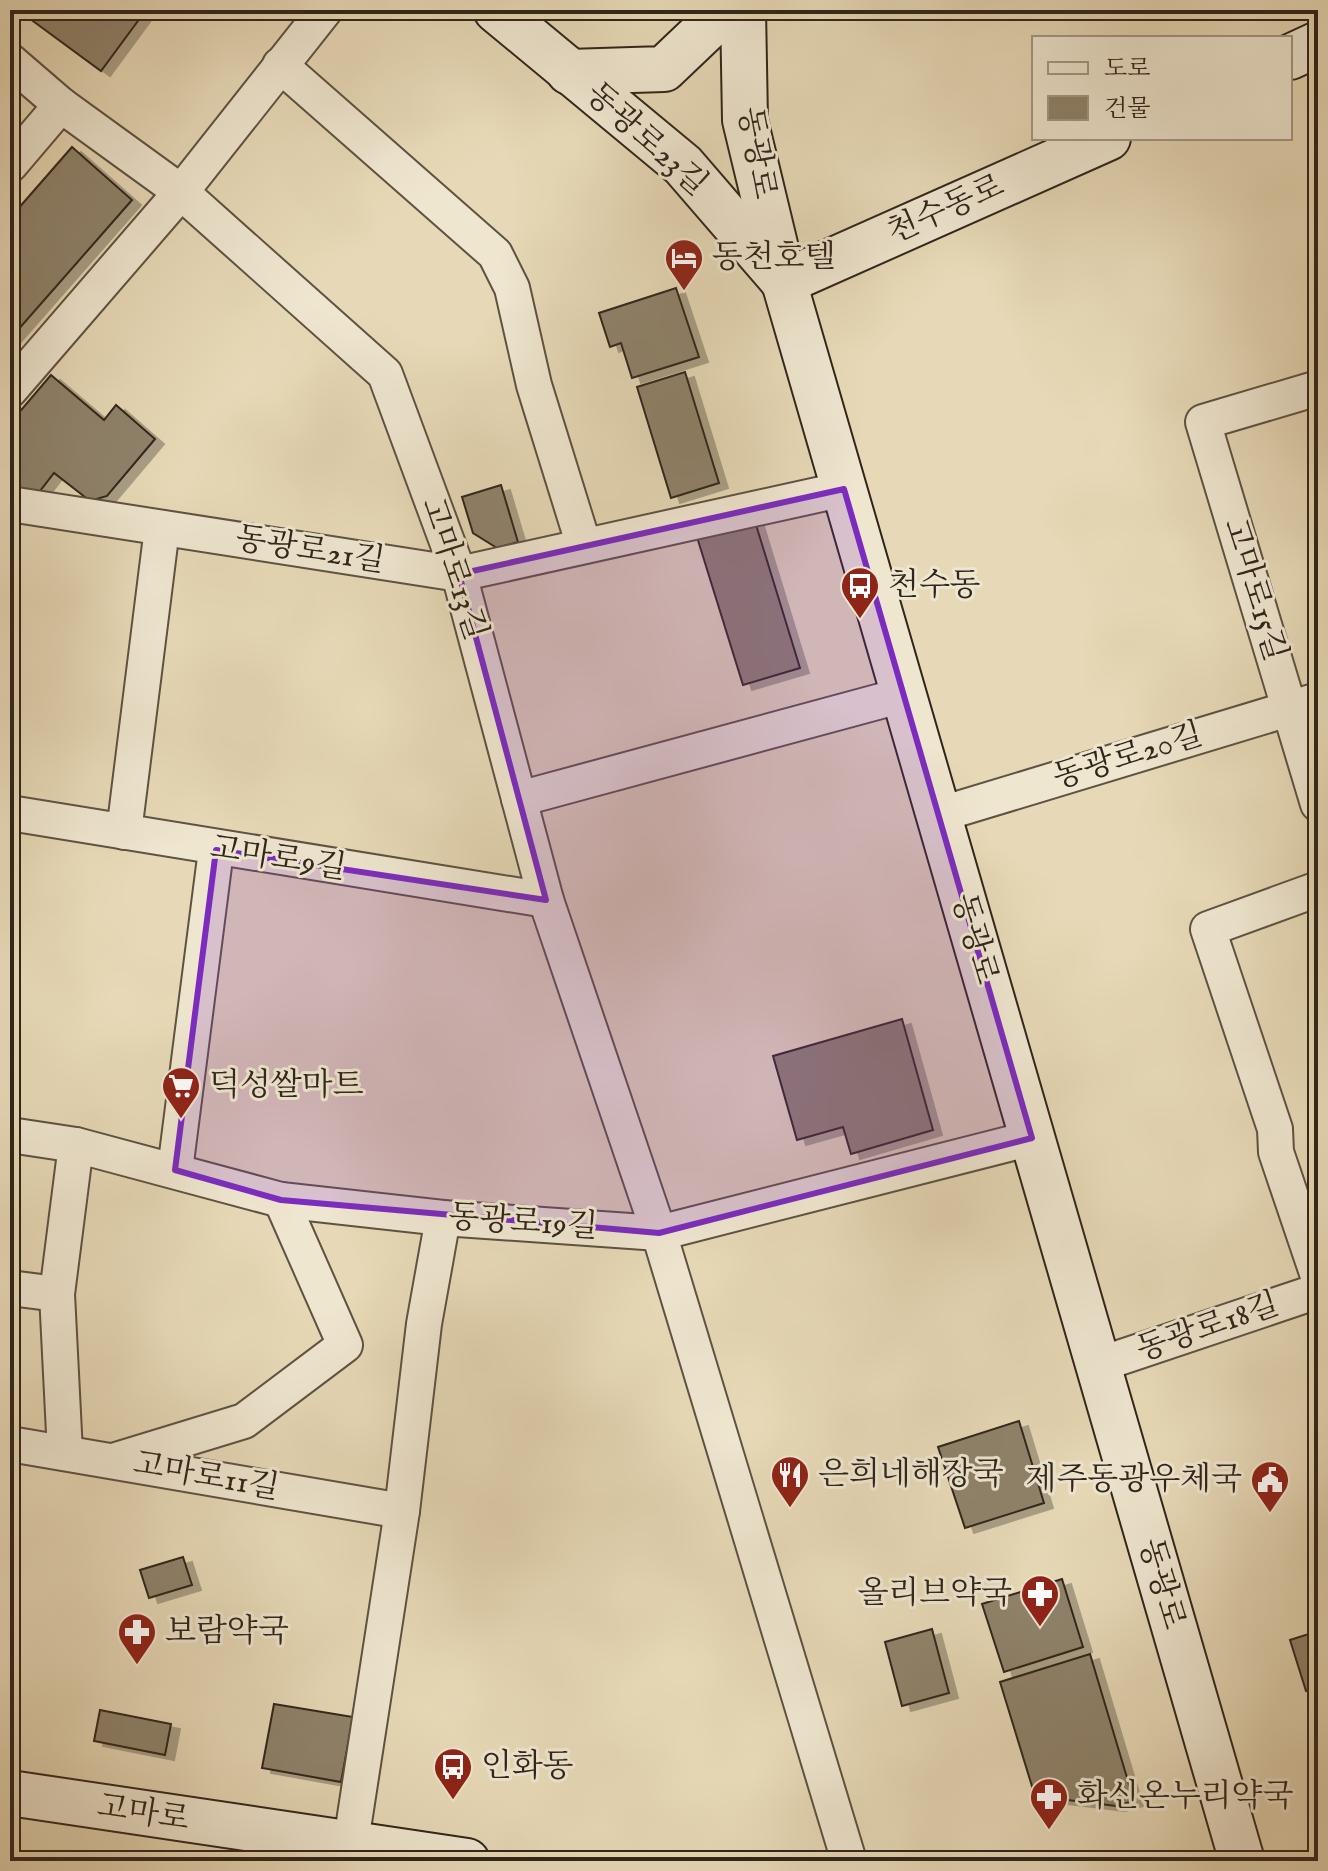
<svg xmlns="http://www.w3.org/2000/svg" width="1328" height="1871" font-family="'IM FELL English','Noto Serif KR',serif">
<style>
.building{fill:#8f836c;stroke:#30251b;stroke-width:2;filter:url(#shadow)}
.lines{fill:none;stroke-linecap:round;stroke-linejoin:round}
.minor-casing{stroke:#5e5242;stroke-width:38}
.secondary-casing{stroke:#30251b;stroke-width:48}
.minor{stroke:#efe6d0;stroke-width:34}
.secondary{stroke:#efe6d0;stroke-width:44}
.marked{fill:#7b2cbf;fill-opacity:0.2;stroke:#7b2cbf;stroke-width:6;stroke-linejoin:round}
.labels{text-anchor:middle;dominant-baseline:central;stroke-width:6;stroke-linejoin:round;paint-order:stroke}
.street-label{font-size:32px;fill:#30251b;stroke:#efe6d0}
.poi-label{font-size:32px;fill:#30251b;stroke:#efe6d0;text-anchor:start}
</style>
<defs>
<filter id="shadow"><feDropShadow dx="9" dy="5" stdDeviation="0" flood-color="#0004"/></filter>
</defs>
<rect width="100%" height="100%" fill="#e7d9b7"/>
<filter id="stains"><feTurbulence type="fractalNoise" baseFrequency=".0025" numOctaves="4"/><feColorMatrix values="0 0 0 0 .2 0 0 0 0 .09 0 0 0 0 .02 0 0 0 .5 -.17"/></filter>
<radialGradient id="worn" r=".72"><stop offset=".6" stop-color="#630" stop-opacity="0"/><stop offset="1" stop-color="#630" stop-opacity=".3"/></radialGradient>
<!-- building -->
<g class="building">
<path d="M18,10H146L101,71Z"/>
<path d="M72,147L132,200L10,339V218Z"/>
<path d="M676,288L699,357L632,378L621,343L610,347L599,313Z"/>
<path d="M685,372L719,483L671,498L637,387Z"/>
<path d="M51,375L104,420L116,405L155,439L107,496L90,501L54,473L40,491H18L10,484V423Z"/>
<path d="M501,485L518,542L497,548L473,533L462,497Z"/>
<path d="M753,515L800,668L743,685L696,534Z"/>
<path d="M902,1019L933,1130L851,1154L843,1127L797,1140L773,1056Z"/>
<path d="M1019,1421L1044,1503L965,1528L938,1447Z"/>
<path d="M183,1557L192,1585L149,1598L140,1570Z"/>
<path d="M1062,1579L1083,1647L1004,1672L982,1604Z"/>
<path d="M932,1629L949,1693L902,1706L885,1642Z"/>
<path d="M1318,1631V1687L1306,1691L1290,1640Z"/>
<path d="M1090,1654L1134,1801L1116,1806L1035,1796L1000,1682Z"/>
<path d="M274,1704L353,1717L341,1782L262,1768Z"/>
<path d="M100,1710L171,1724L165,1755L94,1741Z"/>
</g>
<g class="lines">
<defs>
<g id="minor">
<path d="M10,61L61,105L181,192L385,374L459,574L546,900L659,1233L849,1861"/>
<path d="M280,65L495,254L512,288L534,385L584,546"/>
<path d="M10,165L61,105"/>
<path d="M1318,388L1203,422L1318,804"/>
<path d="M10,390L181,192L325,10"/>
<path d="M10,504L459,574L844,489"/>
<path d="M519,799L903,695"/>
<path d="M10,813L546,900"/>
<path d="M938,815L1318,700"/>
<path d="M124,832L162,528"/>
<path d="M1318,889L1208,929L1275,1129L1276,1152L1318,1276"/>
<path d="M10,1135L76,1145L281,1200L443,1218L659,1233L1032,1138"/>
<path d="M175,1170L216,850"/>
<path d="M10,1288L57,1294"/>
<path d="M1098,1365L1318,1291"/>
<path d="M10,1444L402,1511"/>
<path d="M65,1453L57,1294L76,1145"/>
<path d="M113,1461L244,1421L345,1345L281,1200"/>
<path d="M348,1861L402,1511L424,1324L443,1218"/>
</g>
<g id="secondary">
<path d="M496,10L683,165L784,282L1108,138"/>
<path d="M743,10L745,120L784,282L1242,1861"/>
<path d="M1290,57L1318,44"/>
<path d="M569,72L664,69L726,10"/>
<path d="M10,1793L467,1861"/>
</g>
</defs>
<!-- minor casing -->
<use href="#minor" class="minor-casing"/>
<!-- secondary casing -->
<use href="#secondary" class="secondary-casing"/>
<!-- minor -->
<use href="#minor" class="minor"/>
<!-- secondary -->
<use href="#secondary" class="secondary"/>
</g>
<!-- marked area -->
<path class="marked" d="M844,489L1032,1138L659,1233L281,1200L175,1170L216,850L546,900L459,574Z"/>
<!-- icons -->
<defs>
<symbol id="hotel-pin" viewBox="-11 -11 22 30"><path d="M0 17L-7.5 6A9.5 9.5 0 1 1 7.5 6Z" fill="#8f2418" stroke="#efe6d0"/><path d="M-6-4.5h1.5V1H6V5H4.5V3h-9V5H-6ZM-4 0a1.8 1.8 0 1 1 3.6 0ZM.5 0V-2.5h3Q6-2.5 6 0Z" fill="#fff"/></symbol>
<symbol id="bus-pin" viewBox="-11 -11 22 30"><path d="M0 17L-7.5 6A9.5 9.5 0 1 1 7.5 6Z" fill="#8f2418" stroke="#efe6d0"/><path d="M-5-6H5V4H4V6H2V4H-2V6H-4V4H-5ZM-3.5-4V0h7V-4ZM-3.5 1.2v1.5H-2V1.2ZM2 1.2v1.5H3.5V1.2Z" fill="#fff"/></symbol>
<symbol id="supermarket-pin" viewBox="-11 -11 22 30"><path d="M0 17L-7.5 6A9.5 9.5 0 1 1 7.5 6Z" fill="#8f2418" stroke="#efe6d0"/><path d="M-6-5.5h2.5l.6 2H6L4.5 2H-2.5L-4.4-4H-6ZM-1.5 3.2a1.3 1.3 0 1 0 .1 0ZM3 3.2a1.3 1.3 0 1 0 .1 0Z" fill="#fff"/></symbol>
<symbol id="restaurant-pin" viewBox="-11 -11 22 30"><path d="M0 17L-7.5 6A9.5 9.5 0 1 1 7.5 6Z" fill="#8f2418" stroke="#efe6d0"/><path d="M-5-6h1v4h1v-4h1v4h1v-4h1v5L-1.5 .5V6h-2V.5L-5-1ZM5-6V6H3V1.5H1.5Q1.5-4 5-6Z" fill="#fff"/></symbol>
<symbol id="civic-pin" viewBox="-11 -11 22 30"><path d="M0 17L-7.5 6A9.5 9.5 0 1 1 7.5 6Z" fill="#8f2418" stroke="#efe6d0"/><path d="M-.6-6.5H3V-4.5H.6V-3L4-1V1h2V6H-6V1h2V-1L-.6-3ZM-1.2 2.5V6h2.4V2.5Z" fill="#fff"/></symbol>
<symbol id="pharmacy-pin" viewBox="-11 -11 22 30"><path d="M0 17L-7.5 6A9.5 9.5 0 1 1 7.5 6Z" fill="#8f2418" stroke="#efe6d0"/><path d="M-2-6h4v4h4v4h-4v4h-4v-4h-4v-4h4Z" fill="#fff"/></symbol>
</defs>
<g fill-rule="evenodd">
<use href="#hotel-pin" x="662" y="236" width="44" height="60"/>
<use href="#bus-pin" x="838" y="564" width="44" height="60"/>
<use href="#supermarket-pin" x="159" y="1064" width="44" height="60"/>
<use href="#restaurant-pin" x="768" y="1453" width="44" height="60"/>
<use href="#civic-pin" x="1248" y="1458" width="44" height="60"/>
<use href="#pharmacy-pin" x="1018" y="1572" width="44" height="60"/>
<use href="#pharmacy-pin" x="115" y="1610" width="44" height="60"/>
<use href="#bus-pin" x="431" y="1745" width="44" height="60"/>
<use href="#pharmacy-pin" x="1027" y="1775" width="44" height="60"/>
</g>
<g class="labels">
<!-- street labels -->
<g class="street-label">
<text transform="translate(646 140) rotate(42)">동광로23길</text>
<text transform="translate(756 153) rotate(80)">동광로</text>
<text transform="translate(946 210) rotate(-24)">천수동로</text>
<text transform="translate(310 551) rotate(9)">동광로21길</text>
<text transform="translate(453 569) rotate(72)">고마로13길</text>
<text transform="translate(1254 590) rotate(73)">고마로15길</text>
<text transform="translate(1128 757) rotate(-17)">동광로20길</text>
<text transform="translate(278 859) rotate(9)">고마로9길</text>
<text transform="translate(974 939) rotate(74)">동광로</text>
<text transform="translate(523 1223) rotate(4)">동광로19길</text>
<text transform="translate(1208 1328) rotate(-19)">동광로18길</text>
<text transform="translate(206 1477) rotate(10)">고마로11길</text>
<text transform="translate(1161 1584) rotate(74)">동광로</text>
<text transform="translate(143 1814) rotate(9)">고마로</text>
</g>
<!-- poi labels -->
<g class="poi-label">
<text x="712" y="258">동천호텔</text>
<text x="888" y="586">천수동</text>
<text x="209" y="1086">덕성쌀마트</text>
<text x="818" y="1475">은희네해장국</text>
<text x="1242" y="1480" text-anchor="end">제주동광우체국</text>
<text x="1012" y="1594" text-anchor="end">올리브약국</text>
<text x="165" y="1632">보람약국</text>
<text x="481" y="1767">인화동</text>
<text x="1077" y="1797">화신온누리약국</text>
</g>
</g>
<!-- margin -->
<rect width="1328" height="1871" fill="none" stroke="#e7d9b7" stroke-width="40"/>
<rect x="12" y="12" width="1304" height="1847" fill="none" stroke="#30251b" stroke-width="4"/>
<rect x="20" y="20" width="1288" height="1831" fill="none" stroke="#30251b" stroke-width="2"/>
<!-- legend -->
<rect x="1032" y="36" width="260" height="104" fill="#efe6d0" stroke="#a39988" stroke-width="2"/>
<rect x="1048" y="62" width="40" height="12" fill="#efe6d0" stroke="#a39988" stroke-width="2"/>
<text x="1104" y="76" font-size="24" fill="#30251b">도로</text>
<rect x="1048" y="96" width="40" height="24" fill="#8f836c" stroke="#a39988" stroke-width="2"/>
<text x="1104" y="116" font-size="24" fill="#30251b">건물</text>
<rect width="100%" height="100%" filter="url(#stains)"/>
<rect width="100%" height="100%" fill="url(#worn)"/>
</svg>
